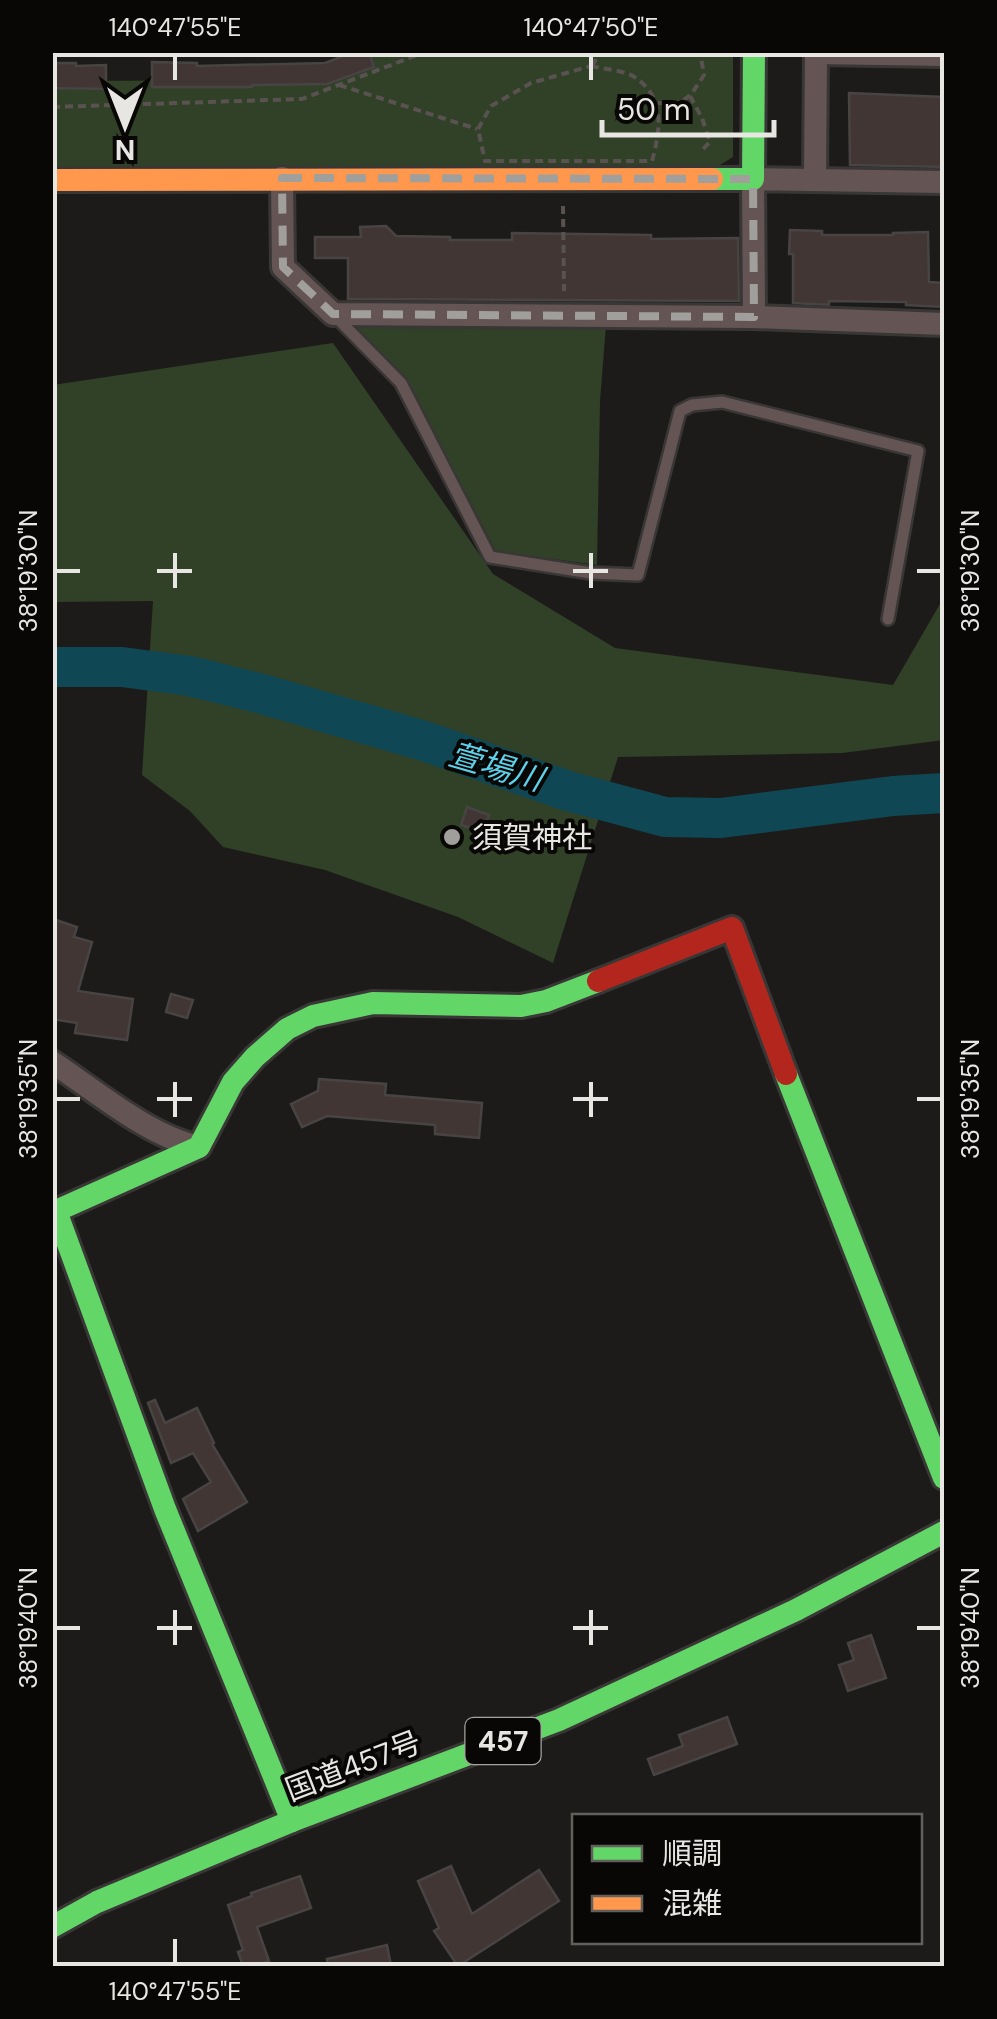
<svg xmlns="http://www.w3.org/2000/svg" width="997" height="2019" font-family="'DM Sans','Noto Sans JP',sans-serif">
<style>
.green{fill:#304127}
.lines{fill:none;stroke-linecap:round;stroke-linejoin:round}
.river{stroke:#0f4854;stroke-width:40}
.building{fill:#413634;stroke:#474443;stroke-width:2.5}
.lane-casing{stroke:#393736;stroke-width:16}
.street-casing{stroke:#393736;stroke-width:28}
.fast-casing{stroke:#393736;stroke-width:28}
.slow-casing{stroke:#393736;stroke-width:28}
.jam-casing{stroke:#393736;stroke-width:28}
.path{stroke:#5a5251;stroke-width:4;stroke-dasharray:8 5;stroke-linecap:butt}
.lane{stroke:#645554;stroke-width:11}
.street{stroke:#645554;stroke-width:22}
.fast{stroke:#63d668;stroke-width:22}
.slow{stroke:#ff974d;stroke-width:22}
.jam{stroke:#b3261e;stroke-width:22}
.marked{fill:none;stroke:#a19f9c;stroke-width:8;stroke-dasharray:20 12;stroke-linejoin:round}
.ticks{fill:none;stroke:#e8e6e2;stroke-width:4}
.poi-dot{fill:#a19f9c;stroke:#080705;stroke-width:4}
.labels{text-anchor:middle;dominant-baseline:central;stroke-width:8;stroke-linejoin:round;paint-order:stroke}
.shield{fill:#080705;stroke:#a5a3a0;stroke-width:2.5}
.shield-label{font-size:28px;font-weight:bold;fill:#e8e6e2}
.poi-label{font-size:30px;fill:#e8e6e2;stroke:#080705;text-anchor:start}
.street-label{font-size:30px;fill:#e8e6e2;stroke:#080705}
.water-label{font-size:32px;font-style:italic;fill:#5dd0ea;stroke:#080705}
.neatline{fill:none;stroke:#e8e6e2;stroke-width:4}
.ticks-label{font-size:25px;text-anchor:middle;fill:#e8e6e2}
</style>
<rect width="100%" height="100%" fill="#1d1b19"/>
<!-- green -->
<g class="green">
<path d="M370,52L733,53V157L710,171L53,170L52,81L296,80Z"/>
<path d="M348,323L606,325L600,401L597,565L496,551L407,382Z"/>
<path d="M333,343L493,574L615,648L893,685L944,597V740L842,753L618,757L553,963L458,917L325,870L223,847L190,811L142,775L153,601L53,602V385Z"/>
</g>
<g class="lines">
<!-- river -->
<path class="river" d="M52,667H122L190,676L262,694L421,740L568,791L665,817L721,818L893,796L944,793"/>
</g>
<!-- building -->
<g class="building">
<path d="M354,52H369L374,67L327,84L252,85V87H152V62L197,63V66L325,63Z"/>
<path d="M52,63H76V66L106,65V89L52,88Z"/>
<path d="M849,93L944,97V167L850,165Z"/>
<path d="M386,226L396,236L450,237V240H512V233L651,235V239L738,238L739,301L348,299V258H315V237H361L360,227Z"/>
<path d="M790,230L822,231V235H893V233L928,232L929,282L944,283V307L906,305V302L829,301V305L793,303V254H789Z"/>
<path d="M467,807L489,815L483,832L461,825Z"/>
<path d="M56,920L77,927L74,937L92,942L78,991L133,999L127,1040L75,1033L77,1023L52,1019V933Z"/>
<path d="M171,994L193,1000L187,1018L166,1012Z"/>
<path d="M319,1079L386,1084L385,1095L482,1103L479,1138L435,1134V1125L327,1116L302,1127L291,1104L318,1091Z"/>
<path d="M155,1400L165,1423L197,1408L214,1443L212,1444L247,1502L198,1531L183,1499L211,1482L193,1453L171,1463L148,1403Z"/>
<path d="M871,1635L886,1678L848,1691L839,1665L854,1660L848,1643Z"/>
<path d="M727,1717L737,1744L654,1775L648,1759L683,1746L679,1735Z"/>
<path d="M451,1866L472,1914L539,1870L559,1901L458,1966L434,1931L439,1928L418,1881Z"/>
<path d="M300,1876L311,1908L257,1927L269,1961L253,1966H243L238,1952L243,1950L228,1905L252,1896L251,1893Z"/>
<path d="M387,1945L391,1966H328L327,1959Z"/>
</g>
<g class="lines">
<defs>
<path id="lane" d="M336,317L401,383L490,557L591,573L638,575L680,411L692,405L722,402L918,451L888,619"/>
<g id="street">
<path d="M816,53L944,55"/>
<path d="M282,178L283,267L333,314L754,317L944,324"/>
<path d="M815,179L816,52"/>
<path d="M754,317L753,179L944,182"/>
<path d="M52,1062C96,1091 148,1136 199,1147"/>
</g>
<g id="fast">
<path d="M712,179H753L754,52"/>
<path d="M786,1074L944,1478"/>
<path d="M292,1821L165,1509L56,1211L199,1147L233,1082L255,1057L287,1029L313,1016L373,1003L521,1006L546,1001L598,981"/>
<path d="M52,1927L97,1902L292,1821L559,1720L796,1610L944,1532"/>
</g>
<path id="slow" d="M52,180L712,179"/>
<path id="jam" d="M598,981L732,928L786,1074"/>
</defs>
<!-- lane casing -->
<use href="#lane" class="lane-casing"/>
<!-- street casing -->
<use href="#street" class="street-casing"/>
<!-- fast casing -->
<use href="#fast" class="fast-casing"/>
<!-- slow casing -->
<use href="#slow" class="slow-casing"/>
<!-- jam casing -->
<use href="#jam" class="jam-casing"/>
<!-- path -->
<g class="path">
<path d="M591,66C603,69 620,70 631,75C666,95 661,128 652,161H485L478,129L491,106L531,83Z"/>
<path d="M592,66L600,52"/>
<path d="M339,85L477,129"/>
<path d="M690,96L702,118L710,142L700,152"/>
<path d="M658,103C687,105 689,98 704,75L700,52"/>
<path d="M52,107L302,99L425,52"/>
<path d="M563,206L564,291"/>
</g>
<!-- lane -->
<use href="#lane" class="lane"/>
<!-- street -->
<use href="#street" class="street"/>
<!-- fast -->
<use href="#fast" class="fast"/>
<!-- slow -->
<use href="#slow" class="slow"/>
<!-- jam -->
<use href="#jam" class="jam"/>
</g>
<!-- marked area -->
<path class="marked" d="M282,178L753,179L754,317L333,314L283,267Z"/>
<!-- ticks -->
<path class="ticks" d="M175,55V80M591,55V80M175,553V588M591,553V588M55,571H80M157,571H192M573,571H608M917,571H942M175,1082V1117M591,1082V1117M55,1099H80M157,1099H192M573,1099H608M917,1099H942M175,1610V1645M591,1610V1645M55,1628H80M157,1628H192M573,1628H608M917,1628H942M175,1939V1964"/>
<!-- markers -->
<circle class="poi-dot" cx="452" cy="837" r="10"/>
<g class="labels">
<!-- shield labels -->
<rect class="shield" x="465.5" y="1718" width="75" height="46" rx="8"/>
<g class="shield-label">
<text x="503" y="1741">457</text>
</g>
<!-- poi labels -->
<g class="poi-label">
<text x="472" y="837">須賀神社</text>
</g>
<!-- street labels -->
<g class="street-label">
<text transform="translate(353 1766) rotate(-21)">国道457号</text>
</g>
<!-- water labels -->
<g class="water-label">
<text transform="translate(496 767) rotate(16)">萱場川</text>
</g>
</g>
<!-- border -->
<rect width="997" height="2019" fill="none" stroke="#080705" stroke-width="110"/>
<!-- legend -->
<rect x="572" y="1814" width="350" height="130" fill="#080705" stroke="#62605d" stroke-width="2.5"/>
<rect x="592" y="1846" width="50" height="15" fill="#63d668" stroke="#62605d" stroke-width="2.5"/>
<text x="662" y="1864" font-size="30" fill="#e8e6e2">順調</text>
<rect x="592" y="1896" width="50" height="15" fill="#ff974d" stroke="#62605d" stroke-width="2.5"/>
<text x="662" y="1914" font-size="30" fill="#e8e6e2">混雑</text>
<!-- north arrow -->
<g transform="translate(125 125) rotate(180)" stroke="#080705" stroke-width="8" paint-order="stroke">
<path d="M0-8L18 38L0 25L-18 38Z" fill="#e8e6e2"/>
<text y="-15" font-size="28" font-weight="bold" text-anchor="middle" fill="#e8e6e2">N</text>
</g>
<!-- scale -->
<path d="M602 120v15h172v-15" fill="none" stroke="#e8e6e2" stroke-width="5"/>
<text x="617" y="120" font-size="30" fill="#e8e6e2" stroke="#080705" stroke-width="8" paint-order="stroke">50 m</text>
<rect x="55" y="55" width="887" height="1909" class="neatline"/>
<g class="ticks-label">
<text x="175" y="36">140°47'55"E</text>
<text x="591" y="36">140°47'50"E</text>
<text transform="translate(970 571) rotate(-90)" y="9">38°19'30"N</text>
<text transform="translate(28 571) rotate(-90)" y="9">38°19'30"N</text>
<text transform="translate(970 1099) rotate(-90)" y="9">38°19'35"N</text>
<text transform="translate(28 1099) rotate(-90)" y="9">38°19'35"N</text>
<text transform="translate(970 1628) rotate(-90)" y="9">38°19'40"N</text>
<text transform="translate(28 1628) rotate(-90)" y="9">38°19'40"N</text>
<text x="175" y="2000">140°47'55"E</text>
</g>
</svg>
